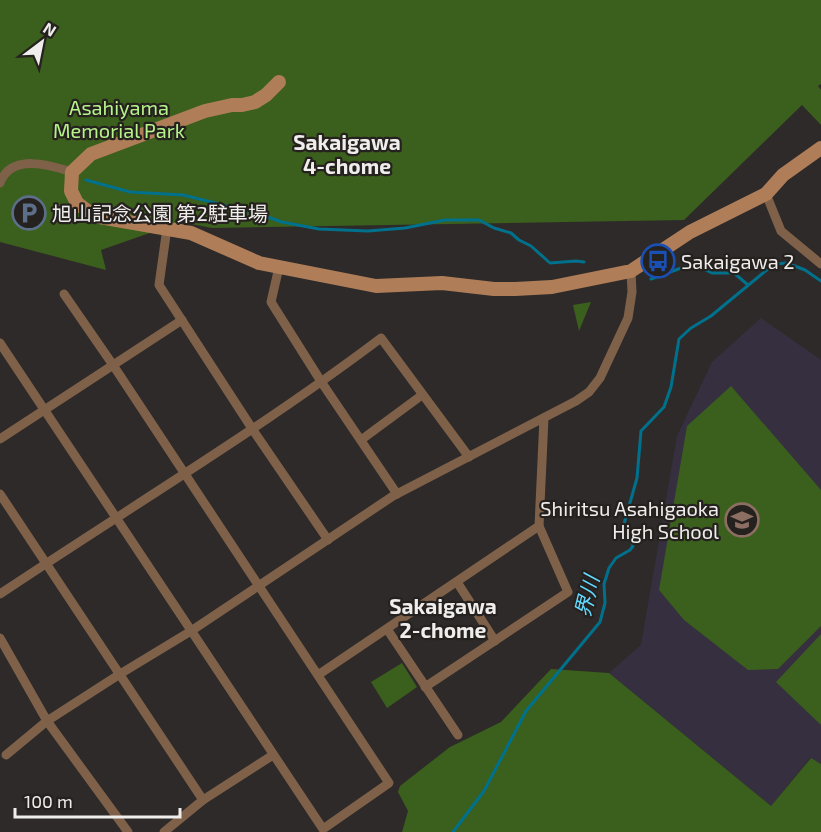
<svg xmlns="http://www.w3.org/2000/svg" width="821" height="832" font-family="'Exo 2','Noto Sans JP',sans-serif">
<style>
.education{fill:#362f40}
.green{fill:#3b5f1c}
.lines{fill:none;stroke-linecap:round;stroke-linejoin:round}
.stream{stroke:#00718c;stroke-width:3}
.street{stroke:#7f6149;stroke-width:9}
.secondary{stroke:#af7e58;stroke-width:14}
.labels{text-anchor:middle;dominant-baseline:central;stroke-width:4.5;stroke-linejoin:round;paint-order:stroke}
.park-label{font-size:20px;fill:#b6f38a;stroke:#25211f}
.poi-label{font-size:20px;fill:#f0eeec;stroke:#25211f;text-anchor:start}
.neighbourhood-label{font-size:21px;font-weight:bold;fill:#f0eeec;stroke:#25211f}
.water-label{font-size:21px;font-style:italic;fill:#62d9ff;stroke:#25211f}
</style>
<rect width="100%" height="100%" fill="#2e2a29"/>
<!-- education -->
<path class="education" d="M761,318L821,360V764L810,758L771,806L609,673L641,645L677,436L712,362Z"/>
<!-- green -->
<g class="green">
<path d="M0,0H821V84L818,86L821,90V125L802,105L684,220L212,228L181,222L101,250L106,270L0,242Z"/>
<path d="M591,302L579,331L573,305Z"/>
<path d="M731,386L821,490V626L778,669L748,670L684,620L659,590L687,426Z"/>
<path d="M821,634V725L776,682Z"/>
<path d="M402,663L417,687L387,708L371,682Z"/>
<path d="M551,669L609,673L771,806L811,758L821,764V832H402L408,811L398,792L400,786L450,747L501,722Z"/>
</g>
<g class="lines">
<!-- stream -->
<g class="stream">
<path d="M86,180L130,192L183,195L256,213L282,222L319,229L368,231L405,228L445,220H479L494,228L511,233L519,240L531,246L550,263L576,261L584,262"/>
<path d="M651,279L692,264L712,273H734L748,285"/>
<path d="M453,832L484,791L526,711L600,622L605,603L604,584L609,568L616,558L630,550L633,546L624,524L637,478L641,431L664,407L671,387L679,339L691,328L711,316L774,264L787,263L805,270L821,281"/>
</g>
<!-- street -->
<g class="street">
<path d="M0,183C11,153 50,165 72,172"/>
<path d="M766,194L781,231L821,264"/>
<path d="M167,228L159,285L253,430L328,540"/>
<path d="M279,267L271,302L322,383L397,494"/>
<path d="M0,343L323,829L389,783L113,365L64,294"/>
<path d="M0,439L182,320"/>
<path d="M361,440L422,395"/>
<path d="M0,494L203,800"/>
<path d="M457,582L495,641"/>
<path d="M0,594C127,509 259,430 381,338L469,457"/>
<path d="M387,629L458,735"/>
<path d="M0,638L47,721L128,832"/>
<path d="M318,675L539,526L544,418"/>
<path d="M425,687L568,592L539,526"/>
<path d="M6,755L47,721L120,674L191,631L393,496L576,401L589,392L600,378L628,318L632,292L631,271"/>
<path d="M164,832L203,800L273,755"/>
</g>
<!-- secondary -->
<path class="secondary" d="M279,82L266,95L255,102L242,105H232L205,111L91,154L72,172L71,191L77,203L94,216L191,233L259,263L376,286L442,283L494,289H515L552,287L631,271L690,232L766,194L783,175L821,148"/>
</g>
<!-- icons -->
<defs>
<symbol id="parking-ring" viewBox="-11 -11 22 22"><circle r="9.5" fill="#25211f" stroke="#5c6f8a" stroke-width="1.5"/><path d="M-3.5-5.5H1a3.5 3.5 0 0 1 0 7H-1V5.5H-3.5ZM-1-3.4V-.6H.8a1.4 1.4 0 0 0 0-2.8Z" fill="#5c6f8a"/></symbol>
<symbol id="bus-ring" viewBox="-11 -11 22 22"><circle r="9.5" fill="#25211f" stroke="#1a4fb4" stroke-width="1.5"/><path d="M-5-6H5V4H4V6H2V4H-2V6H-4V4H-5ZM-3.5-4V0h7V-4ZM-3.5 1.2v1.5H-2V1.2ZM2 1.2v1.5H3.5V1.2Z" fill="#1a4fb4"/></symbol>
<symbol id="school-ring" viewBox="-11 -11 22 22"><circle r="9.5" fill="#25211f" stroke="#8d6e63" stroke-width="1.5"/><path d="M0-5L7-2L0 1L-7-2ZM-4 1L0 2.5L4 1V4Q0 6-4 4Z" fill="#8d6e63"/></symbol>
</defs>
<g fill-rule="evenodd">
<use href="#parking-ring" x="10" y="194" width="38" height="38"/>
<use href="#bus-ring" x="639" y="242" width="38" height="38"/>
<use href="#school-ring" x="723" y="501" width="38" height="38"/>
</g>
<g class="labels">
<!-- park labels -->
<g class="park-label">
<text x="119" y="107">Asahiyama<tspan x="119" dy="23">Memorial Park</tspan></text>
</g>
<!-- poi labels -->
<g class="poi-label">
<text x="52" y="213">旭山記念公園 第2駐車場</text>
<text x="681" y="261">Sakaigawa 2</text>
<text x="719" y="508" text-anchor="end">Shiritsu Asahigaoka<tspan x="719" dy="23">High School</tspan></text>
</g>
<!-- neighbourhood labels -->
<g class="neighbourhood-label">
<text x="347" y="141">Sakaigawa<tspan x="347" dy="24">4-chome</tspan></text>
<text x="443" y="605">Sakaigawa<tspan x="443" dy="24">2-chome</tspan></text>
</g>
<!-- water labels -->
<g class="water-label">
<text transform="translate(586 596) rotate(-76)">界川</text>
</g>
</g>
<!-- north arrow -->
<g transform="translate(42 42) rotate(32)" stroke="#25211f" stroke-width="4.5" paint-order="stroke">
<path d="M0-4.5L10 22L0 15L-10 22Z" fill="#f0eeec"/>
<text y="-9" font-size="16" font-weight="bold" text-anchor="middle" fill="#f0eeec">N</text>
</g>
<!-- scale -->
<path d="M15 808v9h165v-9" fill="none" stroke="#f0eeec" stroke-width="3"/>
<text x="24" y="808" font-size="18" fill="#f0eeec" stroke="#25211f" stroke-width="4.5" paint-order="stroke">100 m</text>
</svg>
